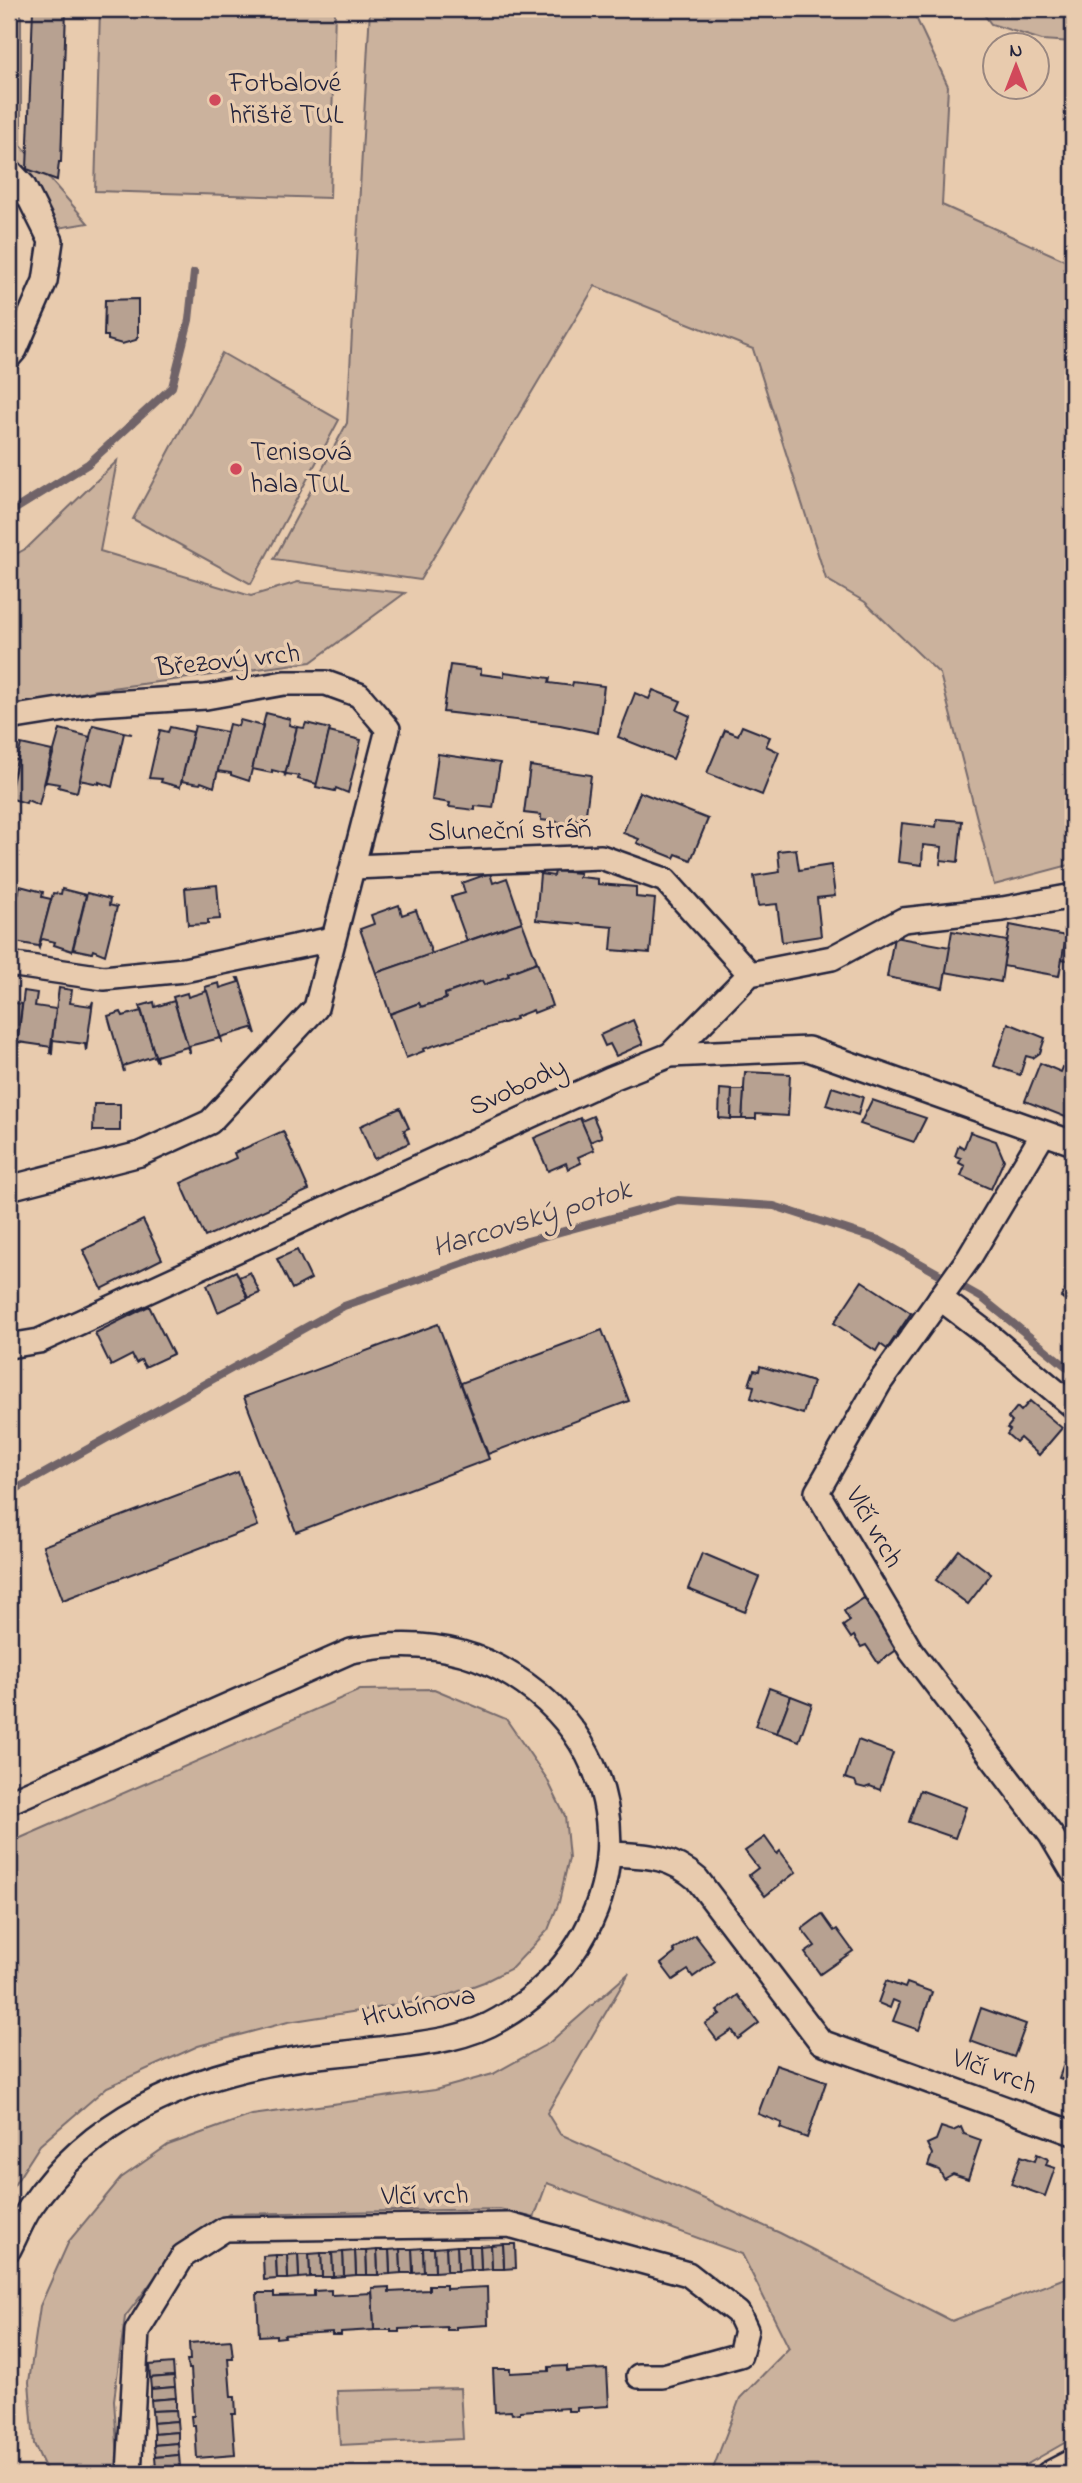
<svg xmlns="http://www.w3.org/2000/svg" width="1082" height="2483" font-family="'Indie Flower',sans-serif">
<style>
.green{fill:#cbb29d;stroke:#766a6c;stroke-width:2}
.lines{fill:none;stroke-linecap:round;stroke-linejoin:round}
.stream{stroke:#6f6367;stroke-width:8}
.building{fill:#b7a191;stroke:#22223b;stroke-width:2}
.street-casing{stroke:#22223b;stroke-width:28}
.street{stroke:#e8cbae;stroke-width:23}
.poi-dot{fill:#d1495b;stroke:#e8cbae;stroke-width:2.5}
.labels{text-anchor:middle;dominant-baseline:central;stroke-width:7;stroke-linejoin:round;paint-order:stroke}
.poi-label{font-size:28px;fill:#22223b;stroke:#e8cbae;text-anchor:start}
.street-label{font-size:28px;fill:#22223b;stroke:#e8cbae}
.water-label{font-size:30px;font-style:italic;fill:#423d4e;stroke:#e8cbae}
</style>
<rect width="100%" height="100%" fill="#e8cbae"/>
<filter id="ink" filterUnits="userSpaceOnUse"><feTurbulence type="fractalNoise" baseFrequency=".0143" numOctaves="2"/><feDisplacementMap in="SourceGraphic" scale="14" xChannelSelector="R" yChannelSelector="G"/><feConvolveMatrix kernelMatrix="1 2 1 2 8 2 1 2 1" color-interpolation-filters="sRGB"/></filter>
<g filter="url(#ink)">
<!-- green -->
<g class="green">
<path d="M9,9H21V146L88,223L58,228L29,174L9,150Z"/>
<path d="M100,9H335L330,198L95,191Z"/>
<path d="M370,9H912L948,86L942,205L1073,264V864L994,885L940,674L865,602L826,579L753,349L595,286L420,580L274,559L347,423Z"/>
<path d="M980,9H1073V42L1042,40L991,24Z"/>
<path d="M222,353L339,420L251,584L133,519Z"/>
<path d="M117,461L100,551L251,596L298,582L405,593L311,662L96,690L9,708V558L27,548Z"/>
<path d="M434,1689L506,1719L547,1779L565,1816L569,1858L559,1902L548,1930L512,1968L484,1982L441,1998L288,2022L198,2046L107,2087L40,2145L9,2193V1843L360,1690Z"/>
<path d="M629,1973L547,2113L560,2134L780,2233L952,2321L1073,2275V2438L1010,2474H711L740,2398L789,2348L742,2254L547,2183L534,2218L500,2209L229,2214L175,2251L125,2317L114,2400L119,2474H48L34,2444L29,2382L40,2306L69,2241L121,2178L168,2145L252,2115L435,2090L493,2074L549,2043Z"/>
<path d="M460,2388L463,2439L340,2445L337,2391Z"/>
</g>
<g class="lines">
<!-- stream -->
<g class="stream">
<path d="M9,513L88,464L172,387L189,320L194,273"/>
<path d="M9,1493L344,1306L527,1241L678,1200L774,1206L879,1240L982,1298L1073,1372"/>
</g>
</g>
<!-- building -->
<g class="building">
<path d="M33,9H66L61,162H59L57,180L27,169Z"/>
<path d="M138,299V336L136,340L122,344L108,340V336H104L105,300Z"/>
<path d="M450,665L481,669V674L504,677V672L550,678L549,683L572,686L573,682L604,686L598,733L560,725L443,712Z"/>
<path d="M653,690L681,701L677,710L690,716L673,759L618,737L635,693L649,699Z"/>
<path d="M266,713L290,719L289,725L297,727L285,775L284,773L272,770V773L252,769Z"/>
<path d="M240,720L263,726L249,781L231,775V773L217,771L229,724L238,726Z"/>
<path d="M306,723L330,729L317,784L298,779L299,776L287,774L285,775L297,727L304,728Z"/>
<path d="M93,725L132,734L124,733L112,787L99,782V784L79,780Z"/>
<path d="M195,726L227,732L214,787L201,782L200,784L181,781Z"/>
<path d="M742,726L770,737L766,746L779,752L762,795L707,773L725,730L738,735Z"/>
<path d="M170,727L193,732L180,787L161,782L162,779L149,778L160,730L168,732Z"/>
<path d="M60,729L90,737L77,792L58,787L59,784L47,782L45,783Z"/>
<path d="M329,732L361,740L348,793L336,788L335,791L316,787Z"/>
<path d="M21,744L52,751L39,805L27,800L26,803L9,798Z"/>
<path d="M438,754L500,763L493,808L475,806V810L449,807L450,803L432,800Z"/>
<path d="M9,758L17,760L9,793Z"/>
<path d="M530,766L591,775L585,821L568,818L567,823L541,820V815L524,813Z"/>
<path d="M640,792L708,819L691,860L676,854L674,858L637,843L639,839L623,833Z"/>
<path d="M937,819L962,821L958,862L941,860L940,865L942,847L923,845L922,865L898,862L902,823L936,827Z"/>
<path d="M796,849L799,870L831,865L835,896L817,898L821,936L782,942L777,904L758,906L754,876L780,872L778,851Z"/>
<path d="M555,871L580,873L579,877L598,879V884L636,887V897L655,899L650,953L611,950L613,927L536,920L540,874L554,876Z"/>
<path d="M490,873L493,883L507,878L522,922L467,941L451,897L465,893L462,883Z"/>
<path d="M217,885L220,919L208,920V924L188,925L185,888Z"/>
<path d="M20,886L43,892L42,897L51,899L39,948L38,946L9,941V931Z"/>
<path d="M9,888L19,891L9,931Z"/>
<path d="M62,889L86,895L72,951L54,945L55,942L43,939L40,941L53,893L61,894Z"/>
<path d="M87,893L110,899L109,905L117,907L105,955L93,950L92,953L73,949Z"/>
<path d="M399,905L402,915L416,910L432,954L376,973L360,929L374,924L371,915Z"/>
<path d="M1068,918L1073,919V961L1061,959Z"/>
<path d="M522,922L537,962L508,973L509,976L484,985L482,981L445,994L446,999L421,1007L419,1003L390,1014L376,973Z"/>
<path d="M1010,925L1066,936L1059,976L1003,966Z"/>
<path d="M952,931L1007,941L1001,982L945,972Z"/>
<path d="M894,937L950,947L943,988L887,977Z"/>
<path d="M537,962L552,1006L534,1013L533,1010L515,1017L516,1019L423,1049L424,1051L406,1058L390,1014L419,1003L421,1007L446,999L445,994L482,981L484,985L509,976L508,973Z"/>
<path d="M237,978H239L256,1034L252,1028L221,1037L222,1043L205,987L219,983L220,988L239,982Z"/>
<path d="M59,988L72,990L70,1003L91,1006L93,1001L86,1051L85,1044L53,1040L52,1054L50,1053Z"/>
<path d="M24,991L37,993L35,1006L56,1009L50,1053L51,1047L39,1045L18,1042L17,1048Z"/>
<path d="M207,991L222,1043L220,1038L189,1046L190,1053L173,997L187,993L188,997Z"/>
<path d="M174,1001L190,1053L187,1047L156,1056L157,1062L140,1006L154,1002L155,1007Z"/>
<path d="M9,1002L22,1004L17,1042L9,1041Z"/>
<path d="M141,1011L157,1062L154,1056L123,1066L124,1072L108,1016L121,1012L123,1016Z"/>
<path d="M633,1020L643,1044L616,1056L610,1044L605,1046L600,1035Z"/>
<path d="M1008,1023L1045,1038L1040,1053L1033,1058L1026,1056L1020,1075L994,1066Z"/>
<path d="M1040,1063L1061,1072L1063,1067L1073,1071V1120L1025,1101Z"/>
<path d="M745,1072L790,1074L788,1116L756,1114V1119H742Z"/>
<path d="M832,1087L863,1097L858,1115L826,1105Z"/>
<path d="M720,1089L732,1090L731,1119L719,1118Z"/>
<path d="M732,1090H744L742,1119H731Z"/>
<path d="M872,1100L926,1118L914,1142L860,1124Z"/>
<path d="M94,1104H120V1131H93Z"/>
<path d="M400,1108L409,1128L404,1130L409,1143L374,1159L360,1126Z"/>
<path d="M593,1116L602,1137L590,1142L581,1121Z"/>
<path d="M580,1118L594,1150L578,1157L581,1163L568,1169L566,1163L548,1171L534,1138Z"/>
<path d="M283,1131L309,1190L205,1237L181,1183L236,1158L234,1153Z"/>
<path d="M970,1132L996,1141L1004,1160L991,1189L961,1176L965,1166L959,1163L961,1158L955,1156L959,1145L964,1148Z"/>
<path d="M143,1220L162,1259L102,1289L83,1250Z"/>
<path d="M297,1250L311,1279L292,1289L277,1259Z"/>
<path d="M236,1271L248,1298L218,1312L207,1285Z"/>
<path d="M250,1272L260,1293L248,1298L239,1277Z"/>
<path d="M1073,1278V1306L1061,1297Z"/>
<path d="M862,1281L911,1313L887,1349L880,1344L876,1351L834,1323Z"/>
<path d="M149,1306L173,1354L145,1367L141,1360L136,1363L132,1355L111,1366L95,1333Z"/>
<path d="M438,1324L489,1459L296,1532L244,1397Z"/>
<path d="M602,1330L629,1401L488,1454L461,1383Z"/>
<path d="M760,1366L813,1382L803,1414L751,1398L754,1386L749,1385L754,1370L759,1371Z"/>
<path d="M1030,1401L1062,1428L1039,1455L1020,1438L1016,1442L1007,1434L1010,1430L1007,1428L1012,1422L1008,1418L1017,1407L1021,1411Z"/>
<path d="M238,1472L258,1526L63,1600L43,1546Z"/>
<path d="M959,1550L991,1574L968,1604L936,1580Z"/>
<path d="M702,1553L759,1577L745,1612L688,1589Z"/>
<path d="M864,1598L898,1649L878,1663L866,1645L861,1647L854,1636L851,1638L843,1626L850,1621L844,1611Z"/>
<path d="M769,1688L791,1696L777,1733L755,1726Z"/>
<path d="M791,1696L812,1704L799,1741L777,1733Z"/>
<path d="M858,1740L893,1753L880,1790L870,1786L865,1788L857,1786L855,1781L845,1778Z"/>
<path d="M920,1790L966,1807L955,1838L909,1822Z"/>
<path d="M765,1837L777,1854L780,1851L796,1872L765,1896L749,1875L758,1868L745,1851Z"/>
<path d="M822,1914L834,1931L837,1929L853,1951L820,1974L805,1953L815,1946L802,1929Z"/>
<path d="M695,1935L715,1961L693,1977L688,1970L673,1980L661,1964L675,1953L673,1950Z"/>
<path d="M886,1981L905,1988L907,1983L932,1992L919,2030L893,2021L900,2003L893,2000L890,2008L878,2003Z"/>
<path d="M738,1995L759,2023L738,2039L732,2030L717,2040L705,2024L720,2014L717,2011Z"/>
<path d="M981,2008L1026,2024L1014,2057L970,2041Z"/>
<path d="M1073,2039V2083L1059,2078Z"/>
<path d="M776,2065L826,2082L807,2138L780,2128L782,2123L758,2114Z"/>
<path d="M941,2127L953,2131L961,2127L964,2134L981,2140L968,2179L953,2174L944,2179L939,2170L928,2166L932,2154L927,2144L936,2140Z"/>
<path d="M1037,2154L1048,2159L1046,2165L1055,2168L1045,2196L1011,2184L1021,2156L1035,2161Z"/>
<path d="M503,2244H515L516,2268L504,2269Z"/>
<path d="M503,2244L504,2269H492L491,2245Z"/>
<path d="M491,2245L492,2269L481,2270L480,2246Z"/>
<path d="M457,2246H469L470,2270L458,2271Z"/>
<path d="M457,2246L458,2271H447L446,2247Z"/>
<path d="M469,2246H480L481,2270H470Z"/>
<path d="M446,2247L447,2271L435,2272L434,2248Z"/>
<path d="M423,2248L424,2272L413,2273L412,2249Z"/>
<path d="M423,2248H434L435,2272H424Z"/>
<path d="M400,2249H412L413,2273H401Z"/>
<path d="M400,2249L401,2273L390,2274L389,2250Z"/>
<path d="M377,2250H389L390,2274L378,2275Z"/>
<path d="M377,2250L378,2275H367L366,2251Z"/>
<path d="M355,2251H366L367,2275H356Z"/>
<path d="M355,2251L356,2275L344,2276L343,2252Z"/>
<path d="M343,2252L344,2276L333,2277L332,2253Z"/>
<path d="M321,2253H332L333,2277H322Z"/>
<path d="M321,2253L322,2277H310L309,2254Z"/>
<path d="M298,2254H309L310,2277L299,2278Z"/>
<path d="M298,2254L299,2278L288,2279L287,2255Z"/>
<path d="M276,2255L277,2279L264,2280L263,2256Z"/>
<path d="M276,2255H287L288,2279H277Z"/>
<path d="M429,2285H446V2289L487,2287L488,2325L456,2327V2330H447V2327L399,2329V2332H391V2330H374L372,2288L389,2287V2292L429,2290Z"/>
<path d="M331,2290V2295L372,2293L374,2330L341,2332V2335H332V2332L284,2335L285,2337L276,2338V2335L259,2336L257,2293H274V2297L314,2296V2291Z"/>
<path d="M231,2340L233,2358H228L231,2397H235L236,2414H232L235,2455L197,2458L195,2425H192L191,2416H194L191,2369H188L187,2360H190L189,2343Z"/>
<path d="M173,2363L174,2376L150,2378L149,2365Z"/>
<path d="M567,2366V2371L607,2369L609,2406L577,2408V2411H568V2408L520,2411V2413L512,2414L511,2411L495,2412L493,2369H510V2373L549,2371V2367Z"/>
<path d="M174,2376L175,2387L151,2389L150,2378Z"/>
<path d="M175,2387L176,2398L151,2400V2389Z"/>
<path d="M176,2398V2410L152,2411L151,2400Z"/>
<path d="M176,2410L177,2421L153,2423L152,2411Z"/>
<path d="M177,2421L178,2432L154,2434L153,2423Z"/>
<path d="M178,2432V2443L154,2445V2434Z"/>
<path d="M178,2443L179,2455L155,2457L154,2445Z"/>
<path d="M179,2455L180,2467L156,2469L155,2457Z"/>
</g>
<g class="lines">
<defs>
<g id="street">
<path d="M9,170L23,185L51,241L45,281L15,350L9,357"/>
<path d="M9,718L97,704L206,697L284,683H326L359,695L388,729L316,1008L210,1122L140,1154L9,1188"/>
<path d="M353,867L601,857L665,880L750,974"/>
<path d="M9,964L104,978L184,970L332,939"/>
<path d="M670,1055L750,974L832,958L903,920L1003,909L1073,896"/>
<path d="M1043,1134L969,1258L880,1382L817,1492L911,1651L1051,1835L1073,1872"/>
<path d="M940,1298L986,1333L1073,1406"/>
<path d="M9,1346L39,1341L610,1079L670,1055L808,1049L1073,1143"/>
<path d="M9,1802L351,1651C407,1640 463,1644 513,1676C649,1761 636,1940 500,2019C462,2042 414,2044 371,2050C344,2054 317,2055 290,2060C187,2076 90,2119 30,2208C22,2220 16,2236 9,2249"/>
<path d="M609,1854C644,1856 668,1854 697,1879L821,2042L1073,2133"/>
<path d="M129,2474L137,2331L183,2256L225,2229L509,2225L688,2274L738,2313L746,2330L740,2355L663,2376H639"/>
<path d="M1048,2474L1073,2461"/>
</g>
</defs>
<!-- street casing -->
<use href="#street" class="street-casing"/>
<!-- street -->
<use href="#street" class="street"/>
</g>
</g>
<!-- markers -->
<g class="poi-dot">
<circle cx="215" cy="100" r="7"/>
<circle cx="236" cy="469" r="7"/>
</g>
<g class="labels">
<!-- poi labels -->
<g class="poi-label">
<text x="229" y="84">Fotbalové<tspan x="229" dy="32">hřiště TUL</tspan></text>
<text x="250" y="453">Tenisová<tspan x="250" dy="32">hala TUL</tspan></text>
</g>
<!-- street labels -->
<g class="street-label">
<text transform="translate(228 662) rotate(-6)">Březový vrch</text>
<text transform="translate(510 832) rotate(-1)">Sluneční stráň</text>
<text transform="translate(518 1088) rotate(-25)">Svobody</text>
<text transform="translate(873 1528) rotate(60)">Vlčí vrch</text>
<text transform="translate(419 2008) rotate(-12)">Hrubínova</text>
<text transform="translate(994 2073) rotate(20)">Vlčí vrch</text>
<text transform="translate(425 2197) rotate(-1)">Vlčí vrch</text>
</g>
<!-- water labels -->
<g class="water-label">
<text transform="translate(532 1220) rotate(-17)">Harcovský potok</text>
</g>
</g>
<!-- margin -->
<rect width="1082" height="2483" fill="none" stroke="#e8cbae" stroke-width="35"/>
<rect x="18" y="18" width="1047" height="2448" fill="none" stroke="#22223b" stroke-width="2.5" filter="url(#ink)"/>
<!-- north arrow -->
<g transform="translate(1016 66)"><circle r="33" fill="#e8cbae" stroke="#998780" stroke-width="2"/>
<path d="M0-5L12 26L0 18L-12 26Z" fill="#d1495b"/>
<text y="-10" font-size="19" font-weight="bold" text-anchor="middle" fill="#22223b">N</text>
</g>
</svg>
